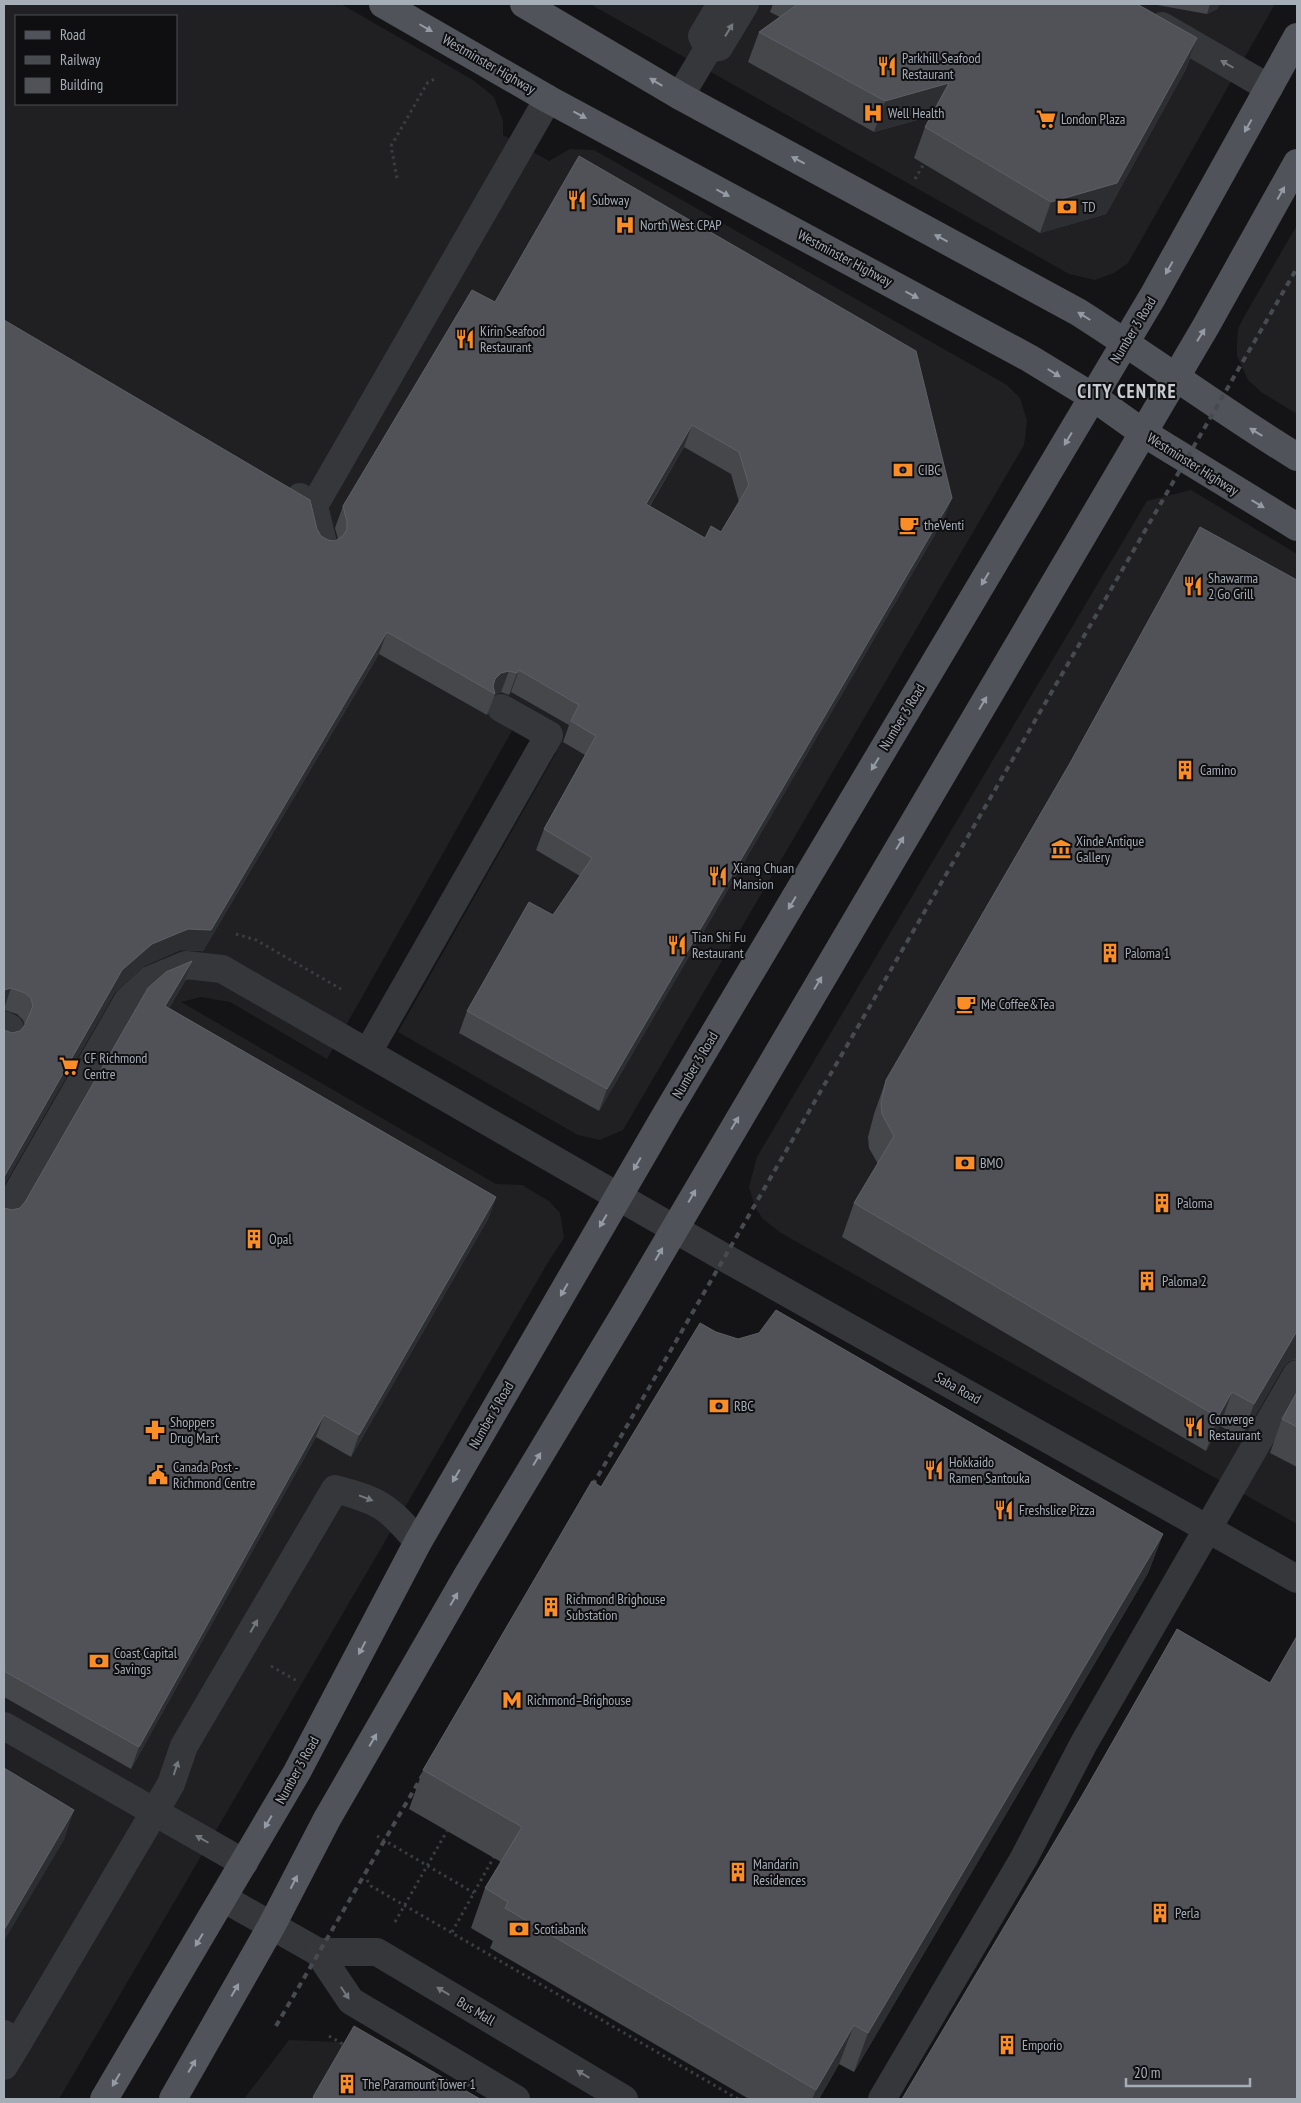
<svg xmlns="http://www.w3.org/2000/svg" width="1301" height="2103" font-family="'PT Sans Narrow',sans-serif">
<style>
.built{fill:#202023;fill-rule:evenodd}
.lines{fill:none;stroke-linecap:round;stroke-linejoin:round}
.path{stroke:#3a3e42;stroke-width:3;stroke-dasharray:2.5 4;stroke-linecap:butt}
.minor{stroke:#35373b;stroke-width:28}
.major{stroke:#50545a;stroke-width:28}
.rail{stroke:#474b50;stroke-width:4;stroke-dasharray:6 5;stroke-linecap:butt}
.wall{fill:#45474b;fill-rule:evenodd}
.shaded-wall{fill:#2d2e31}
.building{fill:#505257;stroke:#5d6066;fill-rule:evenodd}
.oneway{fill:#949ba4}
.oneway2{fill:#73787f}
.labels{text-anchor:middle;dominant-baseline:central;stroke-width:4;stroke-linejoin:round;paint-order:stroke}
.poi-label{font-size:14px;fill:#a5adb7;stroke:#0f0f11;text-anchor:start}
.street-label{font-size:14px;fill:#a5adb7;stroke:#0f0f11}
.district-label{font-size:19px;font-weight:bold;letter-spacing:1px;fill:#c6ccd2;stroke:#0f0f11}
</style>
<rect width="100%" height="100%" fill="#141416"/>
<!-- built -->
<g class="built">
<path d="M4,4H341L473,80L494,97L503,121V135L549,161L570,149L594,150L1007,385L1020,398L1027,421L1024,445L623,1130L600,1140L578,1135L398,1032L556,753L513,729L327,1059L230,1002L201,997L181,1002L496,1184L522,1185L549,1201L560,1213L564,1238L550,1259L59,2099H4ZM16,16H176V104H16Z"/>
<path d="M590,4H1275L1128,263L1114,273L1095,280L1069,274Z"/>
<path d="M1297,225V414L1261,392L1248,380L1237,356V344L1238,329L1245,315Z"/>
<path d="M1191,490L1297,554V1524L781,1233L763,1219L755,1207L749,1187L757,1157L1147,501Z"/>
<path d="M289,2040L364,2043L458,2099H244Z"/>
</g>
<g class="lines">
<!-- path -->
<g class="path">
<path d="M397,178L391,146L428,82L437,78"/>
<path d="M915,179L925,162"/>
<path d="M236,934L256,940L341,989"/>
<path d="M271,1666L297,1681"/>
<path d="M377,1836L474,1893"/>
<path d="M367,1880L371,1886L738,2099"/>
<path d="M395,1922L447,1831"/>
<path d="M452,1932L495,1855"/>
<path d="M329,2036L346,2046"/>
</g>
<!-- minor -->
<g class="minor">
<path d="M1162,26L1269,88"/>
<path d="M708,49L702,36L721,4"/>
<path d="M680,96L708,49L719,47L745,4"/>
<path d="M300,497L314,506L324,547"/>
<path d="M314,506L548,99"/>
<path d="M4,1025L10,1028L4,1039"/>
<path d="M368,1052L549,735L501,708"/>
<path d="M4,1216L128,1000L150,980L186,965L222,969L727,1259L1297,1579"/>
<path d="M4,1726L244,1863"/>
<path d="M223,1898L318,1952L351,2001L516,2099"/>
<path d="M318,1952H377L624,2099"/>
<path d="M4,2034L18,2043L171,1784L184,1746L335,1489C380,1501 388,1506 418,1542"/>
<path d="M4,2066L18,2043"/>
<path d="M882,2099L1024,1858L1084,1743L1297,1374"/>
</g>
<!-- major -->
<g class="major">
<path d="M383,4L548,99L1029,358L1093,397L1142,432L1297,527"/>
<path d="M524,4L680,96L1078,312C1152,359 1222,411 1297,457"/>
<path d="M104,2099L297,1772L418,1542L668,1111L1153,296L1297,37"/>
<path d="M173,2099L272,1925L327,1819L467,1576L630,1305L1206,326L1297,163"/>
</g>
<!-- rail -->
<g class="rail">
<path d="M587,1495L1297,268"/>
<path d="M276,2026L425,1771"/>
</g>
</g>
<!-- wall -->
<g class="wall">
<path d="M773,4H1137L1197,38L1186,69L1106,214L1040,233L914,158L925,127L931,116L874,132L748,62L759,32L780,17L770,12Z"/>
<path d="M1155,4H1220L1217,9L1207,14L1157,5Z"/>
<path d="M495,302L944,519L599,1111L459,1033L467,1011L553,915L580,876L536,850L544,829L585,755L563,742L569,725L511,692L509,695L501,692L495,694L487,715L379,654L203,951L180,950L144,966L115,992L4,1185V1030L12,1033L20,1031L25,1026L23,1020L17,1014L4,1010V320L317,529L321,536L328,540L335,541L338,539L335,528L343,506ZM684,447L731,474L739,502L721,532L705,538L650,506Z"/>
<path d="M1297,580V1359L1289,1361L1284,1366L1242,1438L1220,1426L1206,1451L842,1237L854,1203L878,1164L869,1148L868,1137L874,1114L886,1080Z"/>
<path d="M192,961L184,983L169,1008L496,1197L488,1219L351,1457L316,1437L131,1769L4,1697V1208L12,1210L20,1208L25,1202Z"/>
<path d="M716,1332L1163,1534L1148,1573L854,2072L839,2064L819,2099H749L490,1948L493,1941L471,1928L485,1888L501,1862L409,1809L423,1770L601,1487Z"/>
<path d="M1297,1392V1467L1270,1453L1282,1419Z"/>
</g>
<!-- shaded-wall -->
<g class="shaded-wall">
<path d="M1210,4H1220L1217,9L1207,14Z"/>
<path d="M1197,38L1186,69L1106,214L1040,233L1051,202Z"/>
<path d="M949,83L937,114L874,132L885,101Z"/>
<path d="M692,425L684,447L638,525L646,504Z"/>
<path d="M952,498L944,519L599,1111L607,1089Z"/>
<path d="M387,632L379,654L203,951L180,950L144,966L115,992L4,1185V1177L122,970Z"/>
<path d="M519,670L511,692L509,695L517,673Z"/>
<path d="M509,671L501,692L495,694L491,691L495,679L501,673Z"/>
<path d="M192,961L184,983L158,1028L165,1006Z"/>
<path d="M11,988L4,1009V990Z"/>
<path d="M496,1197L488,1219L351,1457L359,1435Z"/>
<path d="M1297,1331V1358L1289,1361L1284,1366L1242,1438L1254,1404Z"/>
<path d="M1232,1392L1220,1426L1206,1451L1218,1417Z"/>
<path d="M324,1415L316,1437L131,1769L139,1747Z"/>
<path d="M1163,1534L1148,1573L854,2072L868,2033Z"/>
<path d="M74,1810L64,1840L4,1941V1930Z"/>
<path d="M854,2025L839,2064L819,2099H812L816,2090Z"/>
</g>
<!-- building -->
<g class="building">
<path d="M798,4H1137L1197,38L1117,183L1051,202L925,127L949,83L885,101L759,32Z"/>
<path d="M579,156L916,351L952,498L607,1089L467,1011L529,902L553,915L592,858L544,829L596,736L571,721L579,705L519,670L517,673L509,671L501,673L495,679L493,686L495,694L387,632L211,930L188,929L152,944L122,970L4,1177V1030L12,1033L20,1031L25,1025L33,1006L31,998L25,993L11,988L4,990V320L310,500L317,529L321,536L328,540L335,541L343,536L347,529V522L343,506L472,290L495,302ZM692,425L739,452L749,485L721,532L711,526L705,538L646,504Z"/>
<path d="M1200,527L1297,580V1331L1254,1404L1232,1392L1218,1417L854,1203L894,1136L882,1114L881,1103L886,1080L1070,763Z"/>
<path d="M192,961L165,1006L496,1197L359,1435L324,1415L139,1747L4,1671V1208L12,1210L20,1208L25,1202L148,988L166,972Z"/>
<path d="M776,1310L1163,1534L868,2033L854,2025L816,2090L505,1908L508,1902L485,1888L522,1827L423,1770L592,1481L601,1487L700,1323L716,1332L738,1339L759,1333Z"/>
<path d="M1297,1392V1427L1282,1419Z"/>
<path d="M1177,1629L1270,1683L1297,1636V2099H902L1083,1794Z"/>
<path d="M4,1768L74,1810L4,1930Z"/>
<path d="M354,2026L480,2099H316L313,2097Z"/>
</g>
<!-- one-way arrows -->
<defs><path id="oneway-solid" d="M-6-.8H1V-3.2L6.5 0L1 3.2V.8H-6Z" transform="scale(1.25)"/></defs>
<g class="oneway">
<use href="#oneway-solid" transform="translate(426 28) rotate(30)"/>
<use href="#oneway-solid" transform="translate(656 82) rotate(-149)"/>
<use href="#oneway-solid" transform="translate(580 115) rotate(28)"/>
<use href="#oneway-solid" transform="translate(1248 126) rotate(119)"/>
<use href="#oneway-solid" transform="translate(798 160) rotate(-152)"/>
<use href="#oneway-solid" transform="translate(723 193) rotate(28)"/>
<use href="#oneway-solid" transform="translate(1281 193) rotate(-61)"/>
<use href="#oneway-solid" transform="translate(941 238) rotate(-152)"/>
<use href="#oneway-solid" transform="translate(1169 268) rotate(119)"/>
<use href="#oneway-solid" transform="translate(912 295) rotate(28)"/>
<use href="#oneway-solid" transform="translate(1084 316) rotate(-148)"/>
<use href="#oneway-solid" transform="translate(1201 335) rotate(-58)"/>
<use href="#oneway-solid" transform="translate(1054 373) rotate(32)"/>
<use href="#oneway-solid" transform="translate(1256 432) rotate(-149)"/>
<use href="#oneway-solid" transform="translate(1068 439) rotate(121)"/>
<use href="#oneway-solid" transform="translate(1258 504) rotate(31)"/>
<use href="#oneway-solid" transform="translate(985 579) rotate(121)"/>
<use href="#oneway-solid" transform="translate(983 703) rotate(-59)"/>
<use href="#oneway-solid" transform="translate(875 764) rotate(121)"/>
<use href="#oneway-solid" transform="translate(900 843) rotate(-59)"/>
<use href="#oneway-solid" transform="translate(792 903) rotate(121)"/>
<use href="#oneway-solid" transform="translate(818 983) rotate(-59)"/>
<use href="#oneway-solid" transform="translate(735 1123) rotate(-59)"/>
<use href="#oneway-solid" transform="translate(637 1164) rotate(120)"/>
<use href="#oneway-solid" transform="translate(692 1196) rotate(-60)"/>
<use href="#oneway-solid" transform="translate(603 1221) rotate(120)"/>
<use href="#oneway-solid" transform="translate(659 1254) rotate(-60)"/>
<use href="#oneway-solid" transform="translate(564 1290) rotate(120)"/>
<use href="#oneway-solid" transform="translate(537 1459) rotate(-59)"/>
<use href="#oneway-solid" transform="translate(456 1476) rotate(120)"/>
<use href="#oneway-solid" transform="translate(454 1599) rotate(-60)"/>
<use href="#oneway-solid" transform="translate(362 1648) rotate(118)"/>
<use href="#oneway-solid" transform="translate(373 1740) rotate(-60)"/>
<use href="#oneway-solid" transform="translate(268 1822) rotate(120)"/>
<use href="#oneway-solid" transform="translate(294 1882) rotate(-63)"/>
<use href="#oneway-solid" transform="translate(199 1940) rotate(121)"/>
<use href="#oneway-solid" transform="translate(235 1990) rotate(-60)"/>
<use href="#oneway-solid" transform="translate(192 2066) rotate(-60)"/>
<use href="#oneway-solid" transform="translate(116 2080) rotate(121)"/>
</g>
<g class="oneway2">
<use href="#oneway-solid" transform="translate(729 30) rotate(-58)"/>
<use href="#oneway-solid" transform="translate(1227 64) rotate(-150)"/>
<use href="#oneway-solid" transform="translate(366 1498) rotate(21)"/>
<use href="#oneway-solid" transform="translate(254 1626) rotate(-60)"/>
<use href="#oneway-solid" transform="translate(176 1768) rotate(-72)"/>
<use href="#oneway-solid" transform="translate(202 1839) rotate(-150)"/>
<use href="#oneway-solid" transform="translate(443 1991) rotate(-149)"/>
<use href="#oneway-solid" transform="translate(345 1993) rotate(56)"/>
<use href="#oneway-solid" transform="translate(583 2074) rotate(-149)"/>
</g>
<!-- icons -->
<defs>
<symbol id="restaurant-bare" viewBox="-9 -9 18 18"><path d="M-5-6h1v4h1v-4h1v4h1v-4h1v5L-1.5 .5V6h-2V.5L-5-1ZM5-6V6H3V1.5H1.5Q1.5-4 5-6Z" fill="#fb8d26" stroke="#0f0f11" stroke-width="2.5" paint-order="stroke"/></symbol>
<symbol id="hospital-bare" viewBox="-9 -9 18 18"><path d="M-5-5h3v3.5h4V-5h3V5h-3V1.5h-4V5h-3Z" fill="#fb8d26" stroke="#0f0f11" stroke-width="2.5" paint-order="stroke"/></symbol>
<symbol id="supermarket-bare" viewBox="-9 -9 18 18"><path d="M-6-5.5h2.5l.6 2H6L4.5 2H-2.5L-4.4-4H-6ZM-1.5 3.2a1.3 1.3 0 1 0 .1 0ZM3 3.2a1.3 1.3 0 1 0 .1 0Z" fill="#fb8d26" stroke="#0f0f11" stroke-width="2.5" paint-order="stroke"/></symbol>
<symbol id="bank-bare" viewBox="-9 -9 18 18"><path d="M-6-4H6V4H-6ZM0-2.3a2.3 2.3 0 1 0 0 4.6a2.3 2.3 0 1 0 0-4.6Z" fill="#fb8d26" stroke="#0f0f11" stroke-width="2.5" paint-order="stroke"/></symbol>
<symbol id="cafe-bare" viewBox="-9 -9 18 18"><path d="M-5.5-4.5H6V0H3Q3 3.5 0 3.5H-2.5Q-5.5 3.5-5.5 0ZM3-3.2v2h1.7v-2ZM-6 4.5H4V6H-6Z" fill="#fb8d26" stroke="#0f0f11" stroke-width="2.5" paint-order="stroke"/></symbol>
<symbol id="building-bare" viewBox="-9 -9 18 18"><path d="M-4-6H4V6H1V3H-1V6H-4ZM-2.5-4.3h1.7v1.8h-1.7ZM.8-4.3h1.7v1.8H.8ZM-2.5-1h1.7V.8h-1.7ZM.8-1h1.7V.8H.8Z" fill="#fb8d26" stroke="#0f0f11" stroke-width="2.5" paint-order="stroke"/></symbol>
<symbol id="museum-bare" viewBox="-9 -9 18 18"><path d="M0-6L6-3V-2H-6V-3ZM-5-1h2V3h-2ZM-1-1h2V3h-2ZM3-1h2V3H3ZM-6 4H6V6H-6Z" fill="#fb8d26" stroke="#0f0f11" stroke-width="2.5" paint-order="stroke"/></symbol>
<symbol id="pharmacy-bare" viewBox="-9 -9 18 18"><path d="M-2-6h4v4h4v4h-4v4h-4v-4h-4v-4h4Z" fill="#fb8d26" stroke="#0f0f11" stroke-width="2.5" paint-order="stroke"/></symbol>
<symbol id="civic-bare" viewBox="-9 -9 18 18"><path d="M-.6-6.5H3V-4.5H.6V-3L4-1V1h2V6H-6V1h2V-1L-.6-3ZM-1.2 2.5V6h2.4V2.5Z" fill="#fb8d26" stroke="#0f0f11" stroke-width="2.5" paint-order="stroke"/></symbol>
<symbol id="metro-bare" viewBox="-9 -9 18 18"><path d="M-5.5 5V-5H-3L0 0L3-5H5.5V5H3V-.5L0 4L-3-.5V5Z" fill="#fb8d26" stroke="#0f0f11" stroke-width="2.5" paint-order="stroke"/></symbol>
</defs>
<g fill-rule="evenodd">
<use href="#restaurant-bare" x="873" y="52" width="28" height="28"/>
<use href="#hospital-bare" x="859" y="99" width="28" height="28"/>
<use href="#supermarket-bare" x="1032" y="105" width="28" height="28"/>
<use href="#restaurant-bare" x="563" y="186" width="28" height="28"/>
<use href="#bank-bare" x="1053" y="193" width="28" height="28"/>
<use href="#hospital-bare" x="611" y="211" width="28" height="28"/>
<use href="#restaurant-bare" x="451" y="325" width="28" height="28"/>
<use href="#bank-bare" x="889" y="456" width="28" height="28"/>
<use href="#cafe-bare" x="895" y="511" width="28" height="28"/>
<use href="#restaurant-bare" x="1179" y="572" width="28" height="28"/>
<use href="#building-bare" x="1171" y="756" width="28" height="28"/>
<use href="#museum-bare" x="1047" y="835" width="28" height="28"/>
<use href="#restaurant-bare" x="704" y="862" width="28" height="28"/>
<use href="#restaurant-bare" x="663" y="931" width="28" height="28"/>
<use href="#building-bare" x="1096" y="939" width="28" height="28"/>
<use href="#cafe-bare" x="952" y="990" width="28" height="28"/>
<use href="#supermarket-bare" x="55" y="1052" width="28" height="28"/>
<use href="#bank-bare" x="951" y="1149" width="28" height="28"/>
<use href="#building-bare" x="1148" y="1189" width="28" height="28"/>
<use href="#building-bare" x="240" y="1225" width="28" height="28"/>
<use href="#building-bare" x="1133" y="1267" width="28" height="28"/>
<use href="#bank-bare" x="705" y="1392" width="28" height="28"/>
<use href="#restaurant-bare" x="1180" y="1413" width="28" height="28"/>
<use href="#pharmacy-bare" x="141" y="1416" width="28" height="28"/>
<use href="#restaurant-bare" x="920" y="1456" width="28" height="28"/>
<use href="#civic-bare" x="144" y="1461" width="28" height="28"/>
<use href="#restaurant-bare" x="990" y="1496" width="28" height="28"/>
<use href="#building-bare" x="537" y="1593" width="28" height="28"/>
<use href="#bank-bare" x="85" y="1647" width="28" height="28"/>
<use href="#metro-bare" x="498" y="1686" width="28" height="28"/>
<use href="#building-bare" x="724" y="1858" width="28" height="28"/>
<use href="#building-bare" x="1146" y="1899" width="28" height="28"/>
<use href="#bank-bare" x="505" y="1915" width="28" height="28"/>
<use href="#building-bare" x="993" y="2031" width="28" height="28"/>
<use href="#building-bare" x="333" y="2070" width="28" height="28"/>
</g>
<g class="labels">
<!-- poi labels -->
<g class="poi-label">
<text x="902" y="58">Parkhill Seafood<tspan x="902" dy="16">Restaurant</tspan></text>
<text x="888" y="113">Well Health</text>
<text x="1061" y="119">London Plaza</text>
<text x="592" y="200">Subway</text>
<text x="1082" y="207">TD</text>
<text x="640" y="225">North West CPAP</text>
<text x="480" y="331">Kirin Seafood<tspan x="480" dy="16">Restaurant</tspan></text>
<text x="918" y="470">CIBC</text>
<text x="924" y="525">theVenti</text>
<text x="1208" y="578">Shawarma<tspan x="1208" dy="16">2 Go Grill</tspan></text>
<text x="1200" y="770">Camino</text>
<text x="1076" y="841">Xinde Antique<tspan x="1076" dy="16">Gallery</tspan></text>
<text x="733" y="868">Xiang Chuan<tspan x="733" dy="16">Mansion</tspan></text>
<text x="692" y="937">Tian Shi Fu<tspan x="692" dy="16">Restaurant</tspan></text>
<text x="1125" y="953">Paloma 1</text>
<text x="981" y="1004">Me Coffee&amp;Tea</text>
<text x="84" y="1058">CF Richmond<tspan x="84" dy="16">Centre</tspan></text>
<text x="980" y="1163">BMO</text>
<text x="1177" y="1203">Paloma</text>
<text x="269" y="1239">Opal</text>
<text x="1162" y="1281">Paloma 2</text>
<text x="734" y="1406">RBC</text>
<text x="1209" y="1419">Converge<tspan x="1209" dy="16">Restaurant</tspan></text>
<text x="170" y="1422">Shoppers<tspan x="170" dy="16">Drug Mart</tspan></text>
<text x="949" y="1462">Hokkaido<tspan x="949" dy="16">Ramen Santouka</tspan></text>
<text x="173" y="1467">Canada Post -<tspan x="173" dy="16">Richmond Centre</tspan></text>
<text x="1019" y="1510">Freshslice Pizza</text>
<text x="566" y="1599">Richmond Brighouse<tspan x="566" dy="16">Substation</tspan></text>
<text x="114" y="1653">Coast Capital<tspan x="114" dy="16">Savings</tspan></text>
<text x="527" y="1700">Richmond–Brighouse</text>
<text x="753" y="1864">Mandarin<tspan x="753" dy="16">Residences</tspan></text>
<text x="1175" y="1913">Perla</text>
<text x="534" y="1929">Scotiabank</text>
<text x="1022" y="2045">Emporio</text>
<text x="362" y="2084">The Paramount Tower 1</text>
</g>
<!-- street labels -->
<g class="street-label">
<text transform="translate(489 64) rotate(30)">Westminster Highway</text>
<text transform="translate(845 258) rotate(28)">Westminster Highway</text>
<text transform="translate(1133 330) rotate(-59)">Number 3 Road</text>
<text transform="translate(1193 464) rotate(32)">Westminster Highway</text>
<text transform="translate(902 717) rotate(-59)">Number 3 Road</text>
<text transform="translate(695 1065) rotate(-59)">Number 3 Road</text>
<text transform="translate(958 1388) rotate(29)">Saba Road</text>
<text transform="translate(491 1415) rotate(-60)">Number 3 Road</text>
<text transform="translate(297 1770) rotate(-61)">Number 3 Road</text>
<text transform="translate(476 2011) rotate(31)">Bus Mall</text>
</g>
<!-- district labels -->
<g class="district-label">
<text x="1127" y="391">CITY CENTRE</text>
</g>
</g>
<!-- border -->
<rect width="1301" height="2103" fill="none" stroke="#a5adb7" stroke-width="10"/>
<!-- legend -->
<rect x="15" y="15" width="162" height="90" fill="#0f0f11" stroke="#4b4e53"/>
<rect x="25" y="31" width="25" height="8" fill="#50545a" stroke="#4b4e53"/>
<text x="60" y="40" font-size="15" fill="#a5adb7">Road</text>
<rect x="25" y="56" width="25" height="8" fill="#474b50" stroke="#4b4e53"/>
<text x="60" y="65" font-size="15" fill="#a5adb7">Railway</text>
<rect x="25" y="78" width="25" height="15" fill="#505257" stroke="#4b4e53"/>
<text x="60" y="90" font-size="15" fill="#a5adb7">Building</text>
<!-- scale -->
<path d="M1126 2078v8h124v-8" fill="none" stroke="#a5adb7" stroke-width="2.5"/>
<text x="1134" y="2078" font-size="15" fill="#a5adb7" stroke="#0f0f11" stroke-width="4" paint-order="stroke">20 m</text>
</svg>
